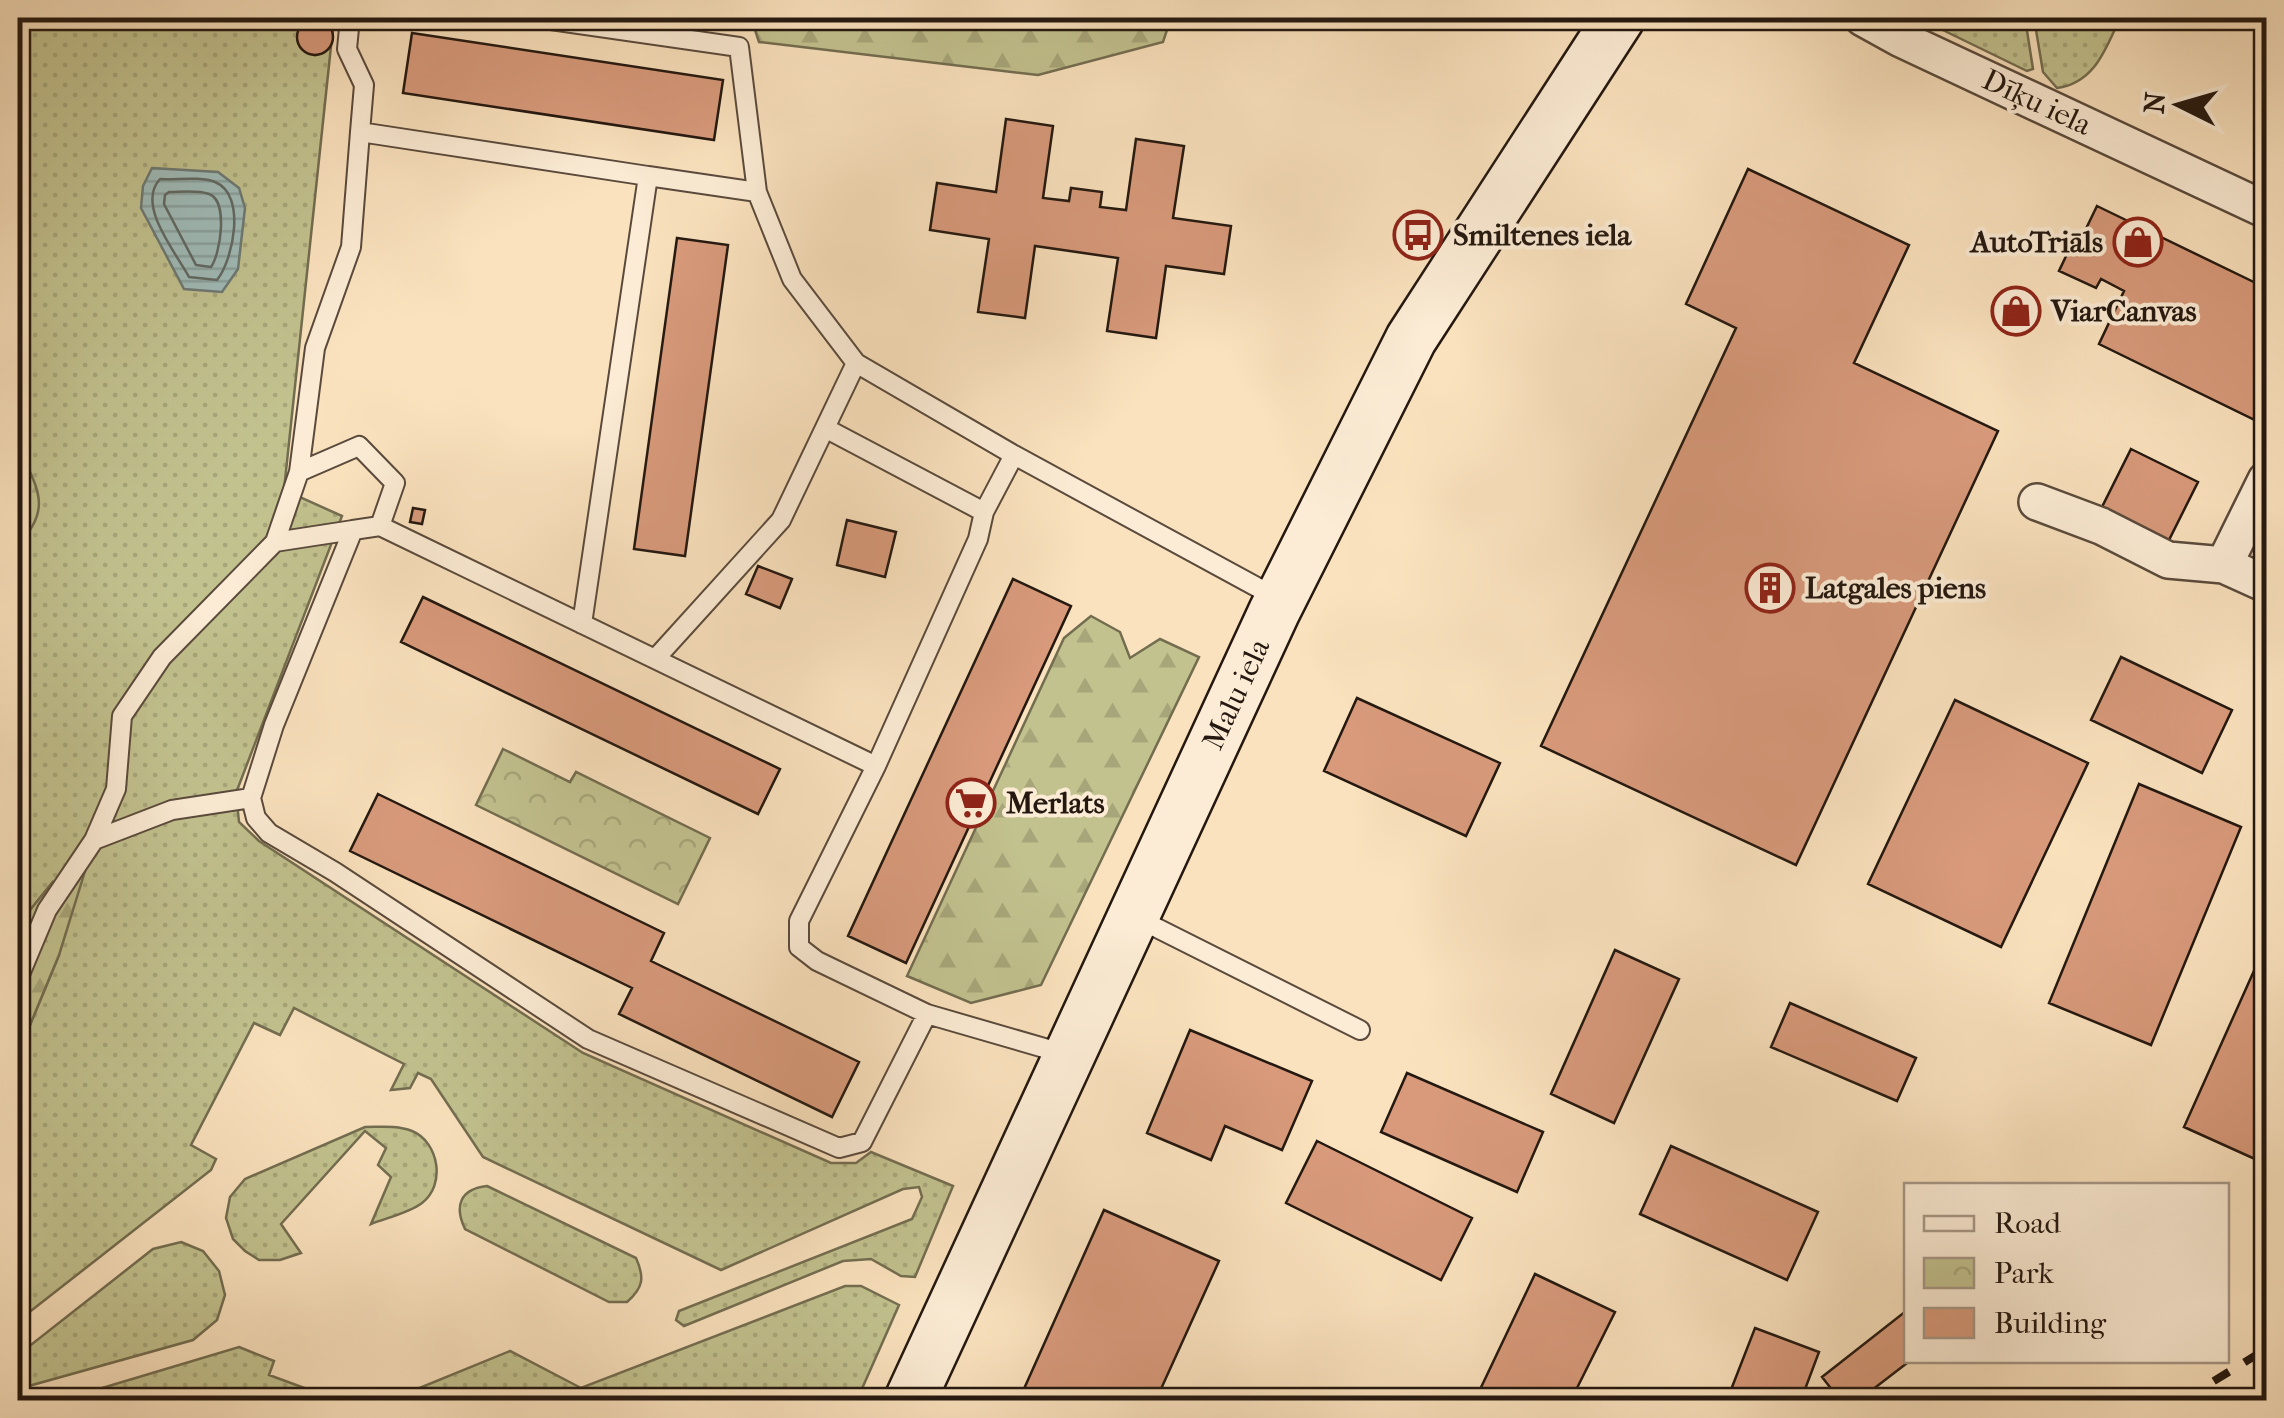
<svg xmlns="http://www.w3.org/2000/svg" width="2284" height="1418" viewBox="0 0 2284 1418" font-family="'IM FELL French Canon',serif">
<defs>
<pattern id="grass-dots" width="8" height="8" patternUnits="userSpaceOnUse" patternTransform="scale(2.5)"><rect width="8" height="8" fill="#c2c28f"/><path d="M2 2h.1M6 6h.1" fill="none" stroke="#a7a67a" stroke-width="1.8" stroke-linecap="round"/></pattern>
<pattern id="forest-firs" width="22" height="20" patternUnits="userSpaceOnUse" patternTransform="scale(2.5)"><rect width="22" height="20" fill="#c2c28f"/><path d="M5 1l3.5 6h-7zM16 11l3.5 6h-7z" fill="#a7a67a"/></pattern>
<pattern id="park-crowns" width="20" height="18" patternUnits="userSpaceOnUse" patternTransform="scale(2.5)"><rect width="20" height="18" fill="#c2c28f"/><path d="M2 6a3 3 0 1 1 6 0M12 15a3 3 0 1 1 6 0" fill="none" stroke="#a7a67a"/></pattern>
<pattern id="water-rules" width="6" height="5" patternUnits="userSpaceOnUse" patternTransform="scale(2.5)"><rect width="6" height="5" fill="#a0bcb9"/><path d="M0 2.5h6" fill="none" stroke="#8aa19e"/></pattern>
</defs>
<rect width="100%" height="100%" fill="#fae2be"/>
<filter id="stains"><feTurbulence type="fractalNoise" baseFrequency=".002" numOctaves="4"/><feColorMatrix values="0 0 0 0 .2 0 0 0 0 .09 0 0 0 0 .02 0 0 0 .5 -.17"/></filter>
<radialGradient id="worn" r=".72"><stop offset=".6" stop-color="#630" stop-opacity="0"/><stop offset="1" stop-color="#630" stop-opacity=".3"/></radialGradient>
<!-- grass -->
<path fill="url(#grass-dots)" stroke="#736d50" stroke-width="2.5" d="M 18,18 L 334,18 L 284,490 L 342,516 L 236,793 L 239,822 L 259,841 L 583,1053 L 831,1163 L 856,1163 L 871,1152 L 953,1186 L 915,1277 L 901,1276 L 871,1259 L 843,1261 L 684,1326 L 676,1320 L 679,1311 L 912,1219 L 922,1197 L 919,1187 L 903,1189 L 721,1270 L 483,1157 L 431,1079 L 418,1073 L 410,1088 L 391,1090 L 404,1064 L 294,1008 L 280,1035 L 254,1023 L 191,1145 L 216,1159 L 211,1170 L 18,1321 L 18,1054 L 59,955 L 52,883 L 18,925 Z
M 1918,18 L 2025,18 L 2033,69 L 2027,71 Z
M 2034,18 L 2120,18 C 2106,48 2095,83 2057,88 L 2043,72 Z
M 365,1127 C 380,1127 397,1125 412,1131 C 439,1142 446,1185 422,1203 C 409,1213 386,1218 371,1224 L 391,1177 L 378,1165 L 386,1148 L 365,1131 L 281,1224 L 301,1253 L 280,1260 L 259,1260 L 245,1251 L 233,1239 L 226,1218 L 230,1197 L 245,1179 Z
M 487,1186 L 636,1258 C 645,1278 643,1288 627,1302 L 609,1302 L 465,1229 C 454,1206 460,1189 487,1186 Z
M 181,1242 L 203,1251 L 219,1271 L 225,1295 L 217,1320 L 193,1340 L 18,1389 L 18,1355 L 153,1249 Z
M 845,1286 L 861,1286 L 899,1305 L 857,1400 L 390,1400 L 510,1351 L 581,1388 Z
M 239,1347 L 274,1361 L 269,1375 L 337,1400 L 62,1400 Z"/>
<!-- forest -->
<path fill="url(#forest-firs)" stroke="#736d50" stroke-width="2.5" d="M 751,18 L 1171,18 L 1163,42 L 1038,75 L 759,42 Z
M 18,444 C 35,487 55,506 18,545 Z
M 1091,616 L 1120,632 L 1130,658 L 1160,639 L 1199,657 L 1041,985 L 971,1003 L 907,976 L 1064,638 Z
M 86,868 L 59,955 L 18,1054 L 18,925 L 52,883 Z"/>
<!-- park -->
<path fill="url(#park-crowns)" stroke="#736d50" stroke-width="2.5" d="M 503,749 L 570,782 L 576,772 L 710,838 L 678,904 L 476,805 Z"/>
<!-- water -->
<path fill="url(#water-rules)" stroke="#6e7a75" stroke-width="2.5" d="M 152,168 L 218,172 L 239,188 L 245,208 L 238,269 L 222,292 L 184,289 L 141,208 L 143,186 Z"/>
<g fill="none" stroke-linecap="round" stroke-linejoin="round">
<!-- shore -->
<path stroke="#626a64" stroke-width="2.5" d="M 160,179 C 176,180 200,176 215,182 C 247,195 233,260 217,280 L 189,277 C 175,251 136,205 160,179 Z
M 169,192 C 181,192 198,190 209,194 C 229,201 220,255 211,267 L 196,265 L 164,204 L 165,195 Z"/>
</g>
<!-- building -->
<path fill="#d89a7b" stroke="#241810" stroke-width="2.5" d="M297 37a18 18 0 1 1 36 0a18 18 0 1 1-36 0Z
M 412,33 L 723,80 L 714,140 L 403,93 Z
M 1006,119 L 1053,126 L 1043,198 L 1069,201 L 1071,188 L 1102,192 L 1100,207 L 1126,210 L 1136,139 L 1184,146 L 1173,218 L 1231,226 L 1224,274 L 1166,266 L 1156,338 L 1107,331 L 1118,258 L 1035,246 L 1025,318 L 978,312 L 989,239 L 930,230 L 937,183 L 996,192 Z
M 1748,169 L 1909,245 L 1854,363 L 1998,431 L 1796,865 L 1541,746 L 1736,328 L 1686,304 Z
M 2097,206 L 2266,288 L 2266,412 L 2261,423 L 2099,344 L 2124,291 L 2101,279 L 2096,288 L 2059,271 L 2076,235 L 2082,237 Z
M 677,238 L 728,245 L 685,556 L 634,549 Z
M 2131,449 L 2198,482 L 2168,542 L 2101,509 Z
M 413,508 L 425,510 L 422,524 L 410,522 Z
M 847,520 L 896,532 L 885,577 L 837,565 Z
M 758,566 L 792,579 L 780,608 L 746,594 Z
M 1013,579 L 1071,606 L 906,963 L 848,936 Z
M 423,597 L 780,769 L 758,814 L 401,642 Z
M 2121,657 L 2232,710 L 2202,773 L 2091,720 Z
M 1357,698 L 1500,763 L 1466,836 L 1324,771 Z
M 1955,700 L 2088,763 L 2001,947 L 1868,884 Z
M 2139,784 L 2241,827 L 2151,1045 L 2049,1003 Z
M 378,794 L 664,933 L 651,961 L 859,1062 L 832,1117 L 619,1014 L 632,988 L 350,851 Z
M 2266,944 L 2266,1164 L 2184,1127 Z
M 1615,950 L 1679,979 L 1614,1123 L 1551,1094 Z
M 1790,1003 L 1916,1058 L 1897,1101 L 1771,1047 Z
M 1190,1030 L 1312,1081 L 1282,1150 L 1225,1126 L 1211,1160 L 1147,1133 Z
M 1407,1073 L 1543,1132 L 1517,1192 L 1381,1132 Z
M 1317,1141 L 1472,1218 L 1441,1280 L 1286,1203 Z
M 1671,1146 L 1818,1212 L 1787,1280 L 1640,1214 Z
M 1104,1210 L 1219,1261 L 1156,1400 L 1019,1400 Z
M 1535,1274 L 1615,1312 L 1571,1400 L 1475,1400 Z
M 1906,1311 L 1906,1360 L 1911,1360 L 1859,1400 L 1840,1400 L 1822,1377 Z
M 1755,1328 L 1819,1352 L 1801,1400 L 1727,1400 Z"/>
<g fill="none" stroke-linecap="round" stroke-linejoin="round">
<!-- lane casing -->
<g stroke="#5a4a3c" stroke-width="22">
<path id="lane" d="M 350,18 L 347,49 L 364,85 L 360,132 L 648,176
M 537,18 L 739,47 L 757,192
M 825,428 L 984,512
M 1014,455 L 984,512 L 978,539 L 876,766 L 799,921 L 799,947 L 817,961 L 927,1014 L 1065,1054
M 299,472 L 359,446 L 395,483 L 380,526
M 275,542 L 353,530
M 582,624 L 648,176 L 757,192 L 792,279 L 856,363 L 1014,455 L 1277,598
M 656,658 L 781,520 L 856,363
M 876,766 L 380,526 L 353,530 L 274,725 L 251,798 L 256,818 L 269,833 L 335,872 L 588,1039 L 839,1148 L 862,1142 L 927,1014
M 94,840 L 172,810 L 251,798
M 1137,918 L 1360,1030
M 18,979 L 47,910 L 94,840 L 116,789 L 122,716 L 162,657 L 275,542 L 299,472 L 315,348 L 351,247 L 360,132"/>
</g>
<!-- street casing -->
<g stroke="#5a4a3c" stroke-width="40">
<path id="street" d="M 1863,18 L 1901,39 L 2266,210
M 2037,502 L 2101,526 L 2168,560 L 2224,565 L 2266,584
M 2224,565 L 2266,480"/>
</g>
<!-- secondary casing -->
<g stroke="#241810" stroke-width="55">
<path id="secondary" d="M 910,1400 L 1274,612 L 1411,339 L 1619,18"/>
</g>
<!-- lane -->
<use href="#lane" stroke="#fcecd5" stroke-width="18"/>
<!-- street -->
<use href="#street" stroke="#fcecd5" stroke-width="35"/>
<!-- secondary -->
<use href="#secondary" stroke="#fcecd5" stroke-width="50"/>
<!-- rail -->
<path stroke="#241810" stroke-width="8" stroke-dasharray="18 18" stroke-linecap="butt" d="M 2183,1400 L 2266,1349
M 2230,1400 L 2266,1378"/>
</g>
<!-- icons -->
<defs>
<g id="bus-ring" transform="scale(2.5)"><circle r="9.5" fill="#fcecd5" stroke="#8f2418" stroke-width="1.5"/><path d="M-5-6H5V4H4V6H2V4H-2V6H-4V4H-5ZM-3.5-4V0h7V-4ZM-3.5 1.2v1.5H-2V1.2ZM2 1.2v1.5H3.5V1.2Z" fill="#8f2418"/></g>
<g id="shop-ring" transform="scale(2.5)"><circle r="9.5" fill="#fcecd5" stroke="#8f2418" stroke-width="1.5"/><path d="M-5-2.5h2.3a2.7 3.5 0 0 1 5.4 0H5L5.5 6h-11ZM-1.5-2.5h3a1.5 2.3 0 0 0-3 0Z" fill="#8f2418"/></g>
<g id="building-ring" transform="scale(2.5)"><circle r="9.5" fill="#fcecd5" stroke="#8f2418" stroke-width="1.5"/><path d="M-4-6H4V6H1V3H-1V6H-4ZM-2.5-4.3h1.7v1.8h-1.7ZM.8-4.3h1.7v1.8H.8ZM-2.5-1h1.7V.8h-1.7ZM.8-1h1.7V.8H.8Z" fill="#8f2418"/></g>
<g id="supermarket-ring" transform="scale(2.5)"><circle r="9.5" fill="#fcecd5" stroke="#8f2418" stroke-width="1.5"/><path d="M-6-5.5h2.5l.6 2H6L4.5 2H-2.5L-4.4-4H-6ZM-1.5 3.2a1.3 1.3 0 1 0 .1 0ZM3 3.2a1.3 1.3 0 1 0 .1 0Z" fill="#8f2418"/></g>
</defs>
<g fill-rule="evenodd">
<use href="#bus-ring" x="1418" y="235"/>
<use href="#shop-ring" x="2138" y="242"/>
<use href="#shop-ring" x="2016" y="311"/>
<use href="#building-ring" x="1770" y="588"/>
<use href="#supermarket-ring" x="971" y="803"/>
</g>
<g text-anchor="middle" stroke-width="8" stroke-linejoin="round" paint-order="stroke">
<!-- street labels -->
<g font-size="30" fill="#241810" stroke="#fcecd5">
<text transform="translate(2037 102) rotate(25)" y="10">Dīķu iela</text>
<text transform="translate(1236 694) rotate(-65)" y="10">Malu iela</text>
</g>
<!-- poi labels -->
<g font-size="30" font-weight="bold" fill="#241810" stroke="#fcecd5" text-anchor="start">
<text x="1453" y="245">Smiltenes iela</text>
<text x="2103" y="252" text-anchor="end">AutoTriāls</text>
<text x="2051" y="321">ViarCanvas</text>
<text x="1805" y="598">Latgales piens</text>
<text x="1006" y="813">Merlats</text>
</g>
</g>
<!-- margin -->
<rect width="2284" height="1418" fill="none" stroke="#fae2be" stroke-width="60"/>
<rect x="20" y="20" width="2244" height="1378" fill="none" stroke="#241810" stroke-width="5"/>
<rect x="30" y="30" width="2224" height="1358" fill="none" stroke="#241810" stroke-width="2.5"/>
<!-- legend -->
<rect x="1904" y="1183" width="325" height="180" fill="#fcecd5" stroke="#a69786" stroke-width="2.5"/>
<rect x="1924" y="1216" width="50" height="15" fill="#fcecd5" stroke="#a69786" stroke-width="2.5"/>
<text x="1994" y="1233" font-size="30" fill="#241810">Road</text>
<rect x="1924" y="1258" width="50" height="30" fill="url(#park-crowns)" stroke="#a69786" stroke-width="2.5"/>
<text x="1994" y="1283" font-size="30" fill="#241810">Park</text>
<rect x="1924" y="1308" width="50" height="30" fill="#d89a7b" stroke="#a69786" stroke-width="2.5"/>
<text x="1994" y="1333" font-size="30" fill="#241810">Building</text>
<!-- north arrow -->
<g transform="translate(2179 105) rotate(275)" stroke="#fcecd5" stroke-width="8" paint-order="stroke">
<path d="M0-8L18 38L0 25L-18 38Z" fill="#241810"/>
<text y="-15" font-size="28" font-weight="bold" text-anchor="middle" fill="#241810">N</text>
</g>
<rect width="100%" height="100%" filter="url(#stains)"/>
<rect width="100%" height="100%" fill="url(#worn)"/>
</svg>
